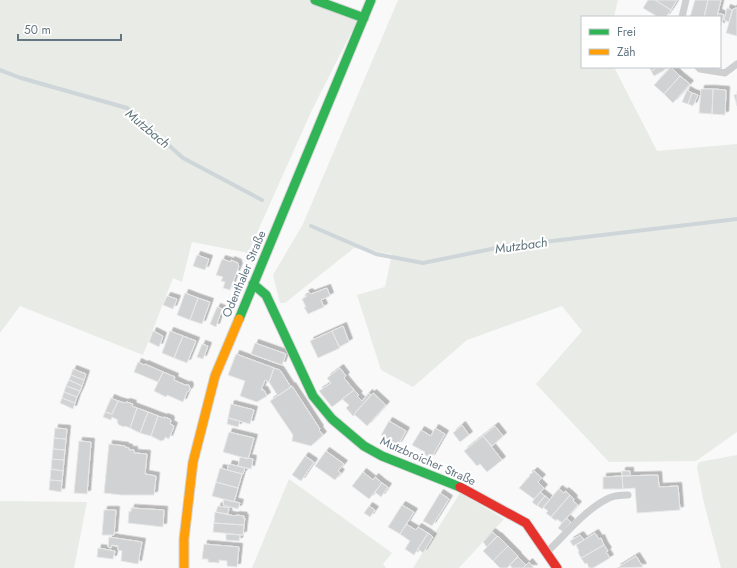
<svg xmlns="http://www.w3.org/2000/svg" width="737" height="568" viewBox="0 0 737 568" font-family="Jost,sans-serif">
<defs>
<filter id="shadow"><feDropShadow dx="3.5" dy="-3.5" stdDeviation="0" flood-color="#0004"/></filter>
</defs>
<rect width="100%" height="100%" fill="#f9f9f9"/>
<!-- green -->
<path fill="#e8ebe6" d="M 0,0 L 309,0 L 358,19 L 311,112 L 248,253 L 192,242 L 182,282 L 173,278 L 143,355 L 20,306 L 0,333 Z
M 398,0 L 618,0 L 614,17 L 582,17 L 582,67 L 614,67 L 657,151 L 737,144 L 737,432 L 696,461 L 609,462 L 536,384 L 582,331 L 562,306 L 467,340 L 413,387 L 381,370 L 357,295 L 385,287 L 392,254 L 354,248 L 285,303 L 280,303 L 273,275 L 303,224 Z
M 737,455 L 737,568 L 721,568 L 703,499 L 697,467 L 699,462 Z
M 289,479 L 392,553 L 383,564 L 386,568 L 252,568 Z
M 460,493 L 504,519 L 459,568 L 413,568 Z
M 0,501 L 87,502 L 74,568 L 0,568 Z"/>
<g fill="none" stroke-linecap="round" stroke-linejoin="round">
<!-- stream -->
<path stroke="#ced6d9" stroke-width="4" d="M 0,70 L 21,78 L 127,108 L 183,158 L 262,200
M 311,226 L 376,254 L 423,263 L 501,247 L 737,219"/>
</g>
<!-- building -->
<path fill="#d0d2d3" stroke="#e8e8e8" filter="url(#shadow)" d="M 648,0 L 655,0 L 671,10 L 666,17 L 658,17 L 643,8 Z
M 655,0 L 677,0 L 671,10 Z
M 695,0 L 708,0 L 704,17 L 690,17 Z
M 708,0 L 721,0 L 717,17 L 704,17 Z
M 727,8 L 732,10 L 729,22 L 724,20 Z
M 736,8 L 737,8 L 737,36 L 726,33 L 733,9 Z
M 718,13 L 724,15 L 721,26 L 720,26 L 720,17 L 717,17 Z
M 649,67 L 658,67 L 651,71 Z
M 658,67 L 663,67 L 665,70 L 654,76 L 651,71 Z
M 671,67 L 680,76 L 664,94 L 654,85 Z
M 680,76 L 690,84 L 673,103 L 664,94 Z
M 701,89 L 713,89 L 712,114 L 699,113 Z
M 713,89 L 726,90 L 725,115 L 712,114 Z
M 687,90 L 692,93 L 688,104 L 682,102 Z
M 692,93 L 698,95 L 693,106 L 688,104 Z
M 737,94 L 737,106 L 734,95 Z
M 197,255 L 209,259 L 205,270 L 193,266 Z
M 222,259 L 231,262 L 231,260 L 238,263 L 238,265 L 239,266 L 230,290 L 223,288 L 225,282 L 221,281 L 223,277 L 216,275 Z
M 327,288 L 330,296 L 321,300 L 324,307 L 308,314 L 304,307 L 306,307 L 302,299 L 307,296 L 305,294 L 309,292 L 311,294 Z
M 185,293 L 198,298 L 190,320 L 177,315 Z
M 167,296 L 177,299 L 173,309 L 163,305 Z
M 198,298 L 210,302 L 202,324 L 190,320 Z
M 217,307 L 222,309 L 216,327 L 210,324 Z
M 343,326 L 349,342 L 339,347 L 332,331 Z
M 153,331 L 163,336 L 159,347 L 149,342 Z
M 170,331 L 183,336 L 174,358 L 162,353 Z
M 332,331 L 340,348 L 318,358 L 310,341 Z
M 183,336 L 196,341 L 187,363 L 174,358 Z
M 255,343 L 286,354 L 282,365 L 251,354 Z
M 202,344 L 208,346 L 203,359 L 197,357 Z
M 236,354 L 274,368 L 269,382 L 265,380 L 261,390 L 264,390 L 267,396 L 257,402 L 240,396 L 245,381 L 228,375 Z
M 138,362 L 144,365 L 145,364 L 163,372 L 158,382 L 134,372 Z
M 274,368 L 280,370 L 291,387 L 278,396 L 269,382 Z
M 340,368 L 346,376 L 344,378 L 354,390 L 332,407 L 319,391 L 331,383 L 327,378 Z
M 73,369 L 86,374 L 84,380 L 71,375 Z
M 163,372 L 175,377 L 174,380 L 185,385 L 189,385 L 190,388 L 189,391 L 187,392 L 183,402 L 167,395 L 166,397 L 154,391 Z
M 71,375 L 84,380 L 82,386 L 69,380 Z
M 69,380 L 82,386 L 80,391 L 66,386 Z
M 66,386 L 80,391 L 77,397 L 64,392 Z
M 292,386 L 320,429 L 319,430 L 323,435 L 311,446 L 292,441 L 293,435 L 270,401 Z
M 354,390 L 359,395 L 357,396 L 362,401 L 369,393 L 371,395 L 354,414 L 355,415 L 353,416 L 346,408 L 349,405 L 342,399 Z
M 64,392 L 77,397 L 75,403 L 62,398 Z
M 373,393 L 386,405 L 367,426 L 354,414 Z
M 62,398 L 75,403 L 73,409 L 60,403 Z
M 111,398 L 118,401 L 112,414 L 105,412 Z
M 118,401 L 125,403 L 127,402 L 133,404 L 132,406 L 137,408 L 130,428 L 125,426 L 124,427 L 119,425 L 117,422 L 118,420 L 112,417 L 111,420 L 103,417 L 105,412 L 112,414 Z
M 231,404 L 254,410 L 250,424 L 228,418 Z
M 137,408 L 148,412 L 140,433 L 130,428 Z
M 148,412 L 158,416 L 151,436 L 140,433 Z
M 158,416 L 164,418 L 164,417 L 170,419 L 171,421 L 170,424 L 174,426 L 169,439 L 165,437 L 164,440 L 161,441 L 151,436 Z
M 228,418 L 240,421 L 238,427 L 227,424 Z
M 389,421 L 406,431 L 398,445 L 381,435 Z
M 462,425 L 469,435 L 460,442 L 453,433 Z
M 495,426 L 503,436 L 492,446 L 483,436 Z
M 55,428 L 67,429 L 66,439 L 54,438 Z
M 435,428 L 445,434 L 431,458 L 424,454 L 425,452 L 412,445 L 421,430 L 431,436 Z
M 229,432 L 254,438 L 248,459 L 223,452 Z
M 483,436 L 502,460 L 487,472 L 480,464 L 477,466 L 464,451 Z
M 54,438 L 66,439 L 65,450 L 53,449 Z
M 79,441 L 91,442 L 87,494 L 74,493 Z
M 109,444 L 125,446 L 125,447 L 129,448 L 129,450 L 134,450 L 134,453 L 147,454 L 145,474 L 156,476 L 154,495 L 121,495 L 104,493 Z
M 53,449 L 65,450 L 64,460 L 52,459 Z
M 326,451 L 344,464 L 338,471 L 341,473 L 335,480 L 315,466 Z
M 305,456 L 314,462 L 301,481 L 292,475 Z
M 240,457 L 253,459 L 251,469 L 238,466 Z
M 52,459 L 64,460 L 63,471 L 51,469 Z
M 229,464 L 245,468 L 243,474 L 227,470 Z
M 220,468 L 242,474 L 238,488 L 216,482 Z
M 51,469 L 63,471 L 62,481 L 50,480 Z
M 534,471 L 542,478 L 538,482 L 544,488 L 534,499 L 519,488 L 530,476 L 529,475 L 530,474 L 531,474 Z
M 622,471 L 630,471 L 630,476 L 622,476 Z
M 363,472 L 373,480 L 375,477 L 382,483 L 369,499 L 352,486 Z
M 658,475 L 659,487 L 678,486 L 680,510 L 637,513 L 635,488 L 623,489 L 622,476 Z
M 622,476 L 623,489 L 603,489 L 603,477 Z
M 50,480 L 62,481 L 61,492 L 49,490 Z
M 216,482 L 238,488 L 234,502 L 212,496 Z
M 382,483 L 388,487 L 381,497 L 375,492 Z
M 559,489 L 564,493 L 565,491 L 570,495 L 551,517 L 546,513 L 548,511 L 543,507 Z
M 540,492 L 545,496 L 537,506 L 532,502 Z
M 440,493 L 449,499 L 432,526 L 423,521 Z
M 570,495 L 574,499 L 573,501 L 578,505 L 562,523 L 557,519 L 556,521 L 551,517 Z
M 545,496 L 550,500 L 542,509 L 537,505 Z
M 224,499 L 240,503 L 238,509 L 223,505 Z
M 402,505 L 414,512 L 400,534 L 388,527 Z
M 218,506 L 229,508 L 228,514 L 216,512 Z
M 369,506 L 375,510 L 370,517 L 364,513 Z
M 131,508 L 164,510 L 163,527 L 128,523 L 129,511 L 131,512 Z
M 104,510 L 116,510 L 114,535 L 102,535 Z
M 215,512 L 235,516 L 236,515 L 244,516 L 243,518 L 245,518 L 244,525 L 214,523 Z
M 566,518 L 571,522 L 563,532 L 558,528 Z
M 214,523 L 244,525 L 243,535 L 213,532 Z
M 406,524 L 416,530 L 418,527 L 428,533 L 414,555 L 405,549 L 410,541 L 400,534 Z
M 492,532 L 497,536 L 487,547 L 483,542 Z
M 428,533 L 433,537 L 423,553 L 418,549 Z
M 595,533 L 599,539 L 601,538 L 604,545 L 581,558 L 578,552 L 579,551 L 576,545 Z
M 226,534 L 240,535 L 239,541 L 226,540 Z
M 580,535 L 584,540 L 573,546 L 570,541 Z
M 498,536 L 508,546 L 493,561 L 483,551 Z
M 109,537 L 142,542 L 138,564 L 121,561 L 122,551 L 118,550 L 118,546 L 112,545 L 111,548 L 108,547 Z
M 204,544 L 239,547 L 237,567 L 227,566 L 227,561 L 219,560 L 219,563 L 208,562 L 208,559 L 202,559 Z
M 604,545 L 608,551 L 606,552 L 610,558 L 593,568 L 589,568 L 587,563 L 585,564 L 581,558 Z
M 508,546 L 518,556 L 507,568 L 500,568 L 493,561 Z
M 98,548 L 115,551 L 113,559 L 97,557 Z
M 636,556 L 643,567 L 617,568 Z
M 518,557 L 526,565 L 523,568 L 512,568 L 510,565 Z
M 529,562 L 534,568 L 523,568 Z"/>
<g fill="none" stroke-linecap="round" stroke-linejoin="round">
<!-- fast casing -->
<g stroke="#d5d6d7" stroke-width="11">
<path id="fast" d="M 315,0 L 364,18
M 253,284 L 266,295 L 313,396 L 332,419 L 364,446 L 382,456 L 460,487
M 239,319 L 371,0"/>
</g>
<!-- slow casing -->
<g stroke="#d5d6d7" stroke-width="11">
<path id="slow" d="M 184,568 L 184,539 L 193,462 L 215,376 L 239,319"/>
</g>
<!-- jam casing -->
<g stroke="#d5d6d7" stroke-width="11">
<path id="jam" d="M 460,487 L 526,523 L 557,568"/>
</g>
<!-- lane -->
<path stroke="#cecfd0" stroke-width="7" d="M 682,17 L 686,0
M 698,67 L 700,69 L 725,73 L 737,64
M 548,551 C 566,534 587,508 609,498 C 615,495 622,495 628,495"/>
<!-- fast -->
<use href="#fast" stroke="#30b455" stroke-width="9"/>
<!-- slow -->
<use href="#slow" stroke="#ff9f0a" stroke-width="9"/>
<!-- jam -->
<use href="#jam" stroke="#e5322d" stroke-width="9"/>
</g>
<g text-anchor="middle" stroke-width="4" stroke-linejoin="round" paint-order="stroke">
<!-- street labels -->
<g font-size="12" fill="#657683" stroke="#fff">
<text transform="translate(244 274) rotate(-67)" y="4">Odenthaler Straße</text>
<text transform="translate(428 461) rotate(24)" y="4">Mutzbroicher Straße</text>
</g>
<!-- water labels -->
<g font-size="13" font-style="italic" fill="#60757c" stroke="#fff">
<text transform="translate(148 128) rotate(40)" y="5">Mutzbach</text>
<text transform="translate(521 245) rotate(-8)" y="5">Mutzbach</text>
</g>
</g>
<!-- legend -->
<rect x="581" y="16" width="140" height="52" fill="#ffffff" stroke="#c1c8cd"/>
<rect x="589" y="29" width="20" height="6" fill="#30b455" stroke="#c1c8cd"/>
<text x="617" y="36" font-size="12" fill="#657683">Frei</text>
<rect x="589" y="49" width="20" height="6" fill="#ff9f0a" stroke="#c1c8cd"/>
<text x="617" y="56" font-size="12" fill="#657683">Zäh</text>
<!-- scale -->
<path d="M18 34v6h103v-6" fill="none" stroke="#657683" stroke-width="2"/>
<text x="24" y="34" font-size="12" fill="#657683" stroke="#ffffff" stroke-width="3" paint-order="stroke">50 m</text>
</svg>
